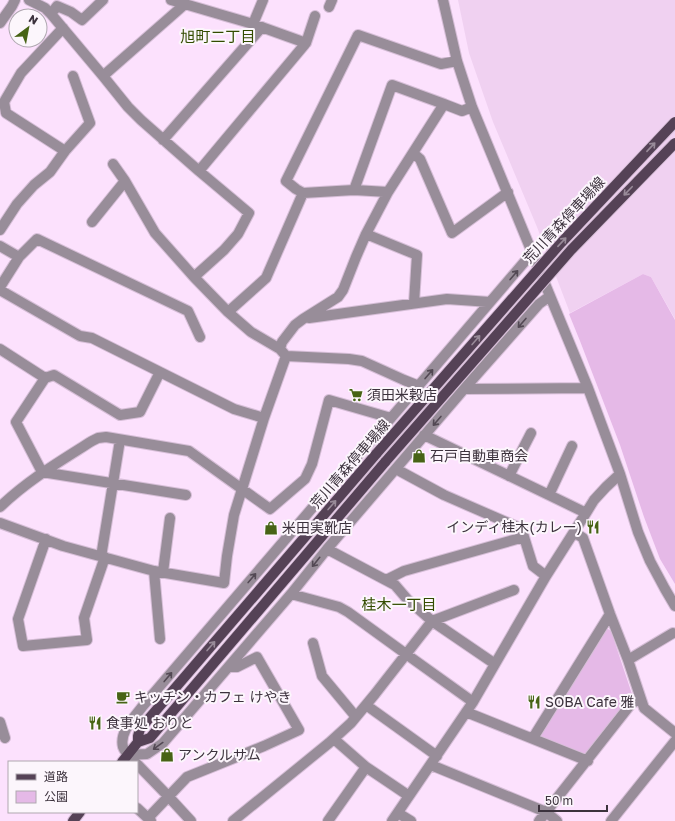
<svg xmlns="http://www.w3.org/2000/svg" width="675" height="821" viewBox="0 0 675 821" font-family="'Golos Text','Noto Sans JP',sans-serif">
<rect width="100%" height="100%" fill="#fce1fd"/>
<!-- built -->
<path fill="#f0d1f1" d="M 458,0 L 675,0 L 675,319 L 651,277 L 643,274 L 570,313 L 537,227 L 493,122 L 469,53 Z"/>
<!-- green -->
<path fill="#e5b9e7" d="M 643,274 L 651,277 L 675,320 L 675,584 L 660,559 L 644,517 L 620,445 L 580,341 L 569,314 Z
M 608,629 L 611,631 L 632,694 L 588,753 L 583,754 L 541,737 L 540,734 L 605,630 Z"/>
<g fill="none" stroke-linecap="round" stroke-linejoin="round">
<!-- minor casing -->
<g stroke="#d6bed7" stroke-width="12">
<path id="minor" d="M 29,0 L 45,8 L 51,14 L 103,76 L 128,107 L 141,120 L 199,171 L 249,213 L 238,234 L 224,250 L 194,277 L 228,312 L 251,332 L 280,349 L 286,356 L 349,359 L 362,361 L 404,380 L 419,386
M 171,0 L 253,24 L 306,43
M 443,0 L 457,61 L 472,107 L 588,388 L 620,474 L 638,532 L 650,561 L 665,589 L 675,606
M 329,7 L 332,0
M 51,14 L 57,6 L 71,12 L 82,20 L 103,0
M 0,23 L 12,6 L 15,0
M 253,24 L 263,0
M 103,76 L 185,4
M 163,140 L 262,27
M 65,151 L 90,123 L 73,76
M 413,153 L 420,159 L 452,233 L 508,192
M 113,164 L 125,181 L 155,233 L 194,277
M 199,171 L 306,43 L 315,16
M 354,190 L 392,85 L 444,104
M 388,192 L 354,190 L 303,193 L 296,189 L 286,181 L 358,35 L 441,64 L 457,61
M 92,222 L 125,181
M 0,230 L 17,204 L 34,185 L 50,172 L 65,151 L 6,113 L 4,102 L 21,73 L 63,28
M 366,234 L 417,255 L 414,303
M 0,246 L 19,257 L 0,287
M 19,257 L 37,239 L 188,311 L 200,337
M 0,290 L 80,336 L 92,338 L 234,409 L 264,418
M 228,312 L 266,278 L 303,193
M 309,318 L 447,299 L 490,302
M 0,349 L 45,378 L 16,422 L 42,472
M 280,349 L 282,342 L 295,325 L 303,319 L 338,297 L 343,290 L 356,257 L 366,234 L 388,192 L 444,104 L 462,111 L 472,107
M 45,378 L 54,375 L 120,415 L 140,412 L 160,372
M 464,389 L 588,388
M 424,435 L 549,495 L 586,513
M 396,469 L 444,495 L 522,529 L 524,537
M 42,472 L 186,495
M 509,476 L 531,433
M 549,495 L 572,446
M 0,507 C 28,480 59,462 92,441 L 98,438 L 106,437 L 189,451 L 242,489 L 270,509 L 305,479 L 312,464 L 329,400 L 391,418
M 0,523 L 63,546 L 154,571 L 224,583 L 227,556 L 234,515 L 264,418 L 286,356
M 574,532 L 583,538 L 610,614 L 628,660 L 644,708 L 675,733
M 46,539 L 18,619 L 23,646 L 87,640 L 84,618 L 105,557
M 327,549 L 395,585 L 407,599 L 432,621 L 495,664
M 101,557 L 120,440
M 154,571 L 160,639
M 163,572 L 170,518
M 386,580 L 404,571 L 524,537 L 533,566 L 546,576
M 291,594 L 339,607 L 348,612 L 406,654 L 473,702
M 313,643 L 322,676 L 356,717
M 628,660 L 673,633
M 366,705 L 437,756
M 466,712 L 588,761
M 0,722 L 5,738
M 533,738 L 610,614
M 334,739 L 366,767 L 409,796
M 128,755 L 147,754 L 163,743 L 291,594 L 327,549 L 464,389 L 539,304 L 550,296
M 135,762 C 131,758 125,753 123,747 C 119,732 134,718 142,707 L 337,479 L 391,418 L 532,253
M 137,764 L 168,796 L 191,821
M 431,765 L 546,812 L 557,821
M 137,808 L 151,821
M 398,813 L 411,821
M 148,818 L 187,777 L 264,746 L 299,730 L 257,657 L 237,667 L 229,667
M 233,821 L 329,743 L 351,723 L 375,694 L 432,621 L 514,590
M 328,821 L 366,767
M 392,821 L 473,702 L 546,576 L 586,513 L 594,500 L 606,487 L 620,474
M 539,821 L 631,704 L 640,698
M 611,821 L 675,741"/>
</g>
<!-- major casing -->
<g stroke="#d6bed7" stroke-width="12">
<path id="major" d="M 138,742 L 138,736 L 140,729 L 377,453
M 122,762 L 138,742 L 150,738 L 386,461
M 73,821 L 80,812"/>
</g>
<!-- minor -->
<use href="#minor" stroke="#988d99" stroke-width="10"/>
<!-- major -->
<use href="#major" stroke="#554256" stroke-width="10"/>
<!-- major-bridge casing -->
<g stroke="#d6bed7" stroke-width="12" stroke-linecap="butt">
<path id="major-bridge" d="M 377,453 L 561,243 L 675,122
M 386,461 L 571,250 L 675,143"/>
</g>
<!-- major-bridge -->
<use href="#major-bridge" stroke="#554256" stroke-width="10"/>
</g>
<!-- one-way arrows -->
<defs><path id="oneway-shaft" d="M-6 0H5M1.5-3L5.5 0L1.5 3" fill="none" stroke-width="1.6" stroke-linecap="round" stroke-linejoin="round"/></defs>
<g stroke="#988a98">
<use href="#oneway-shaft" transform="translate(651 147) rotate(-47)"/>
<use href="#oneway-shaft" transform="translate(628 191) rotate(134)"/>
<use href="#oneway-shaft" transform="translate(562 242) rotate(-47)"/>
<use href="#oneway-shaft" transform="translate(476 340) rotate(-49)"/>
<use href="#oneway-shaft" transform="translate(332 505) rotate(-49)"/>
<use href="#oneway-shaft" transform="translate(211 646) rotate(-49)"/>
</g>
<g stroke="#534954">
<use href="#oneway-shaft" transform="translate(514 275) rotate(-49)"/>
<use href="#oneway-shaft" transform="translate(522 323) rotate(131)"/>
<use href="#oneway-shaft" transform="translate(429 374) rotate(-49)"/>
<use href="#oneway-shaft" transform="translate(437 421) rotate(131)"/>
<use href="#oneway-shaft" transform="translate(316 562) rotate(129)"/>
<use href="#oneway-shaft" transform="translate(252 578) rotate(-50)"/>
<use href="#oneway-shaft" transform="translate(168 677) rotate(-50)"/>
<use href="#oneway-shaft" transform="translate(158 746) rotate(144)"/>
</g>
<!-- icons -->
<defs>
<g id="supermarket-bare" transform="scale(1.08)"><path d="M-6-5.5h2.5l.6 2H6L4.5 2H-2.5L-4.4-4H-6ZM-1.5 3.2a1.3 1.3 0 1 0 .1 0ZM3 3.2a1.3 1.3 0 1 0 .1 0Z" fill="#476315" stroke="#fcf6fc" stroke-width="2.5" paint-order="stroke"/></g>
<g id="shop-bare" transform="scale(1.08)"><path d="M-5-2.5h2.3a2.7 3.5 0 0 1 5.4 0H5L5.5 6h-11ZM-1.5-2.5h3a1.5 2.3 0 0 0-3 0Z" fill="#476315" stroke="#fcf6fc" stroke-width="2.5" paint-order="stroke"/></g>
<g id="restaurant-bare" transform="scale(1.08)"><path d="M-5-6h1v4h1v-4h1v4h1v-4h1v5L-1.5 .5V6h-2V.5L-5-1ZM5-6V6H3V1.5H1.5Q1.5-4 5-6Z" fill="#476315" stroke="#fcf6fc" stroke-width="2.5" paint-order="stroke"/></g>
<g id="cafe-bare" transform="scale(1.08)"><path d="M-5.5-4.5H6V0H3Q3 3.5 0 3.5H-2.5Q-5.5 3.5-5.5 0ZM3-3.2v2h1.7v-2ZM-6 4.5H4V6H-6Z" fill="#476315" stroke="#fcf6fc" stroke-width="2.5" paint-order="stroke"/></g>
</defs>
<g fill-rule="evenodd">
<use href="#supermarket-bare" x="356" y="395"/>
<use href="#shop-bare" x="419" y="456"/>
<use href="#restaurant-bare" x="593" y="527"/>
<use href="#shop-bare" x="271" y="528"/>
<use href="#cafe-bare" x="123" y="697"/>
<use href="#restaurant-bare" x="534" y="702"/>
<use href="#restaurant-bare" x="95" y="723"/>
<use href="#shop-bare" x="167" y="755"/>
</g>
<g text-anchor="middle" stroke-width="4" stroke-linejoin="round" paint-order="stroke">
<!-- street labels -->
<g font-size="14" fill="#3c323d" stroke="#fcf6fc">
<text transform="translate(564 220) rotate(-47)" y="5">荒川青森停車場線</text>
<text transform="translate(350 464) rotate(-49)" y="5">荒川青森停車場線</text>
</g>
<!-- poi labels -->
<g font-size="14" fill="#3c323d" stroke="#fcf6fc" text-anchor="start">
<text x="367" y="400">須田米穀店</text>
<text x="430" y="461">石戸自動車商会</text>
<text x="582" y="532" text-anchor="end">インディ桂木(カレー)</text>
<text x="282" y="533">米田実靴店</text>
<text x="134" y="702">キッチン・カフェ けやき</text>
<text x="545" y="707">SOBA Cafe 雅</text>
<text x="106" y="728">食事処 おりと</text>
<text x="178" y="760">アンクルサム</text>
</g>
<!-- neighbourhood labels -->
<g font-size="15" fill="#334c00" stroke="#fcf6fc">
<text x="218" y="42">旭町二丁目</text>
<text x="399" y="610">桂木一丁目</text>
</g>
</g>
<!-- legend -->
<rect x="8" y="761" width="130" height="52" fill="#fcf6fc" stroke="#afa8b0"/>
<rect x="16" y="774" width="20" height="6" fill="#554256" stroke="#afa8b0"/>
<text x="44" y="781" font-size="12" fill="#3c323d">道路</text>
<rect x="16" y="791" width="20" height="12" fill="#e5b9e7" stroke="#afa8b0"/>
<text x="44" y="801" font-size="12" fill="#3c323d">公園</text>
<!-- north arrow -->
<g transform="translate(28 28) rotate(32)"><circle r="19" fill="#fcf6fc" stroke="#afa8b0"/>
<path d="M0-3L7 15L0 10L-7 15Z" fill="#476315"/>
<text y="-6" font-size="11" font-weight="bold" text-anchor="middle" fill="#3c323d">N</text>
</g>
<!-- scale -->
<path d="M539 805v6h68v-6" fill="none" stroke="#3c323d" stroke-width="2"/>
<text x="545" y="805" font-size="12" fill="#3c323d" stroke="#fcf6fc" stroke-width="3" paint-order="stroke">50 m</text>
</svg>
